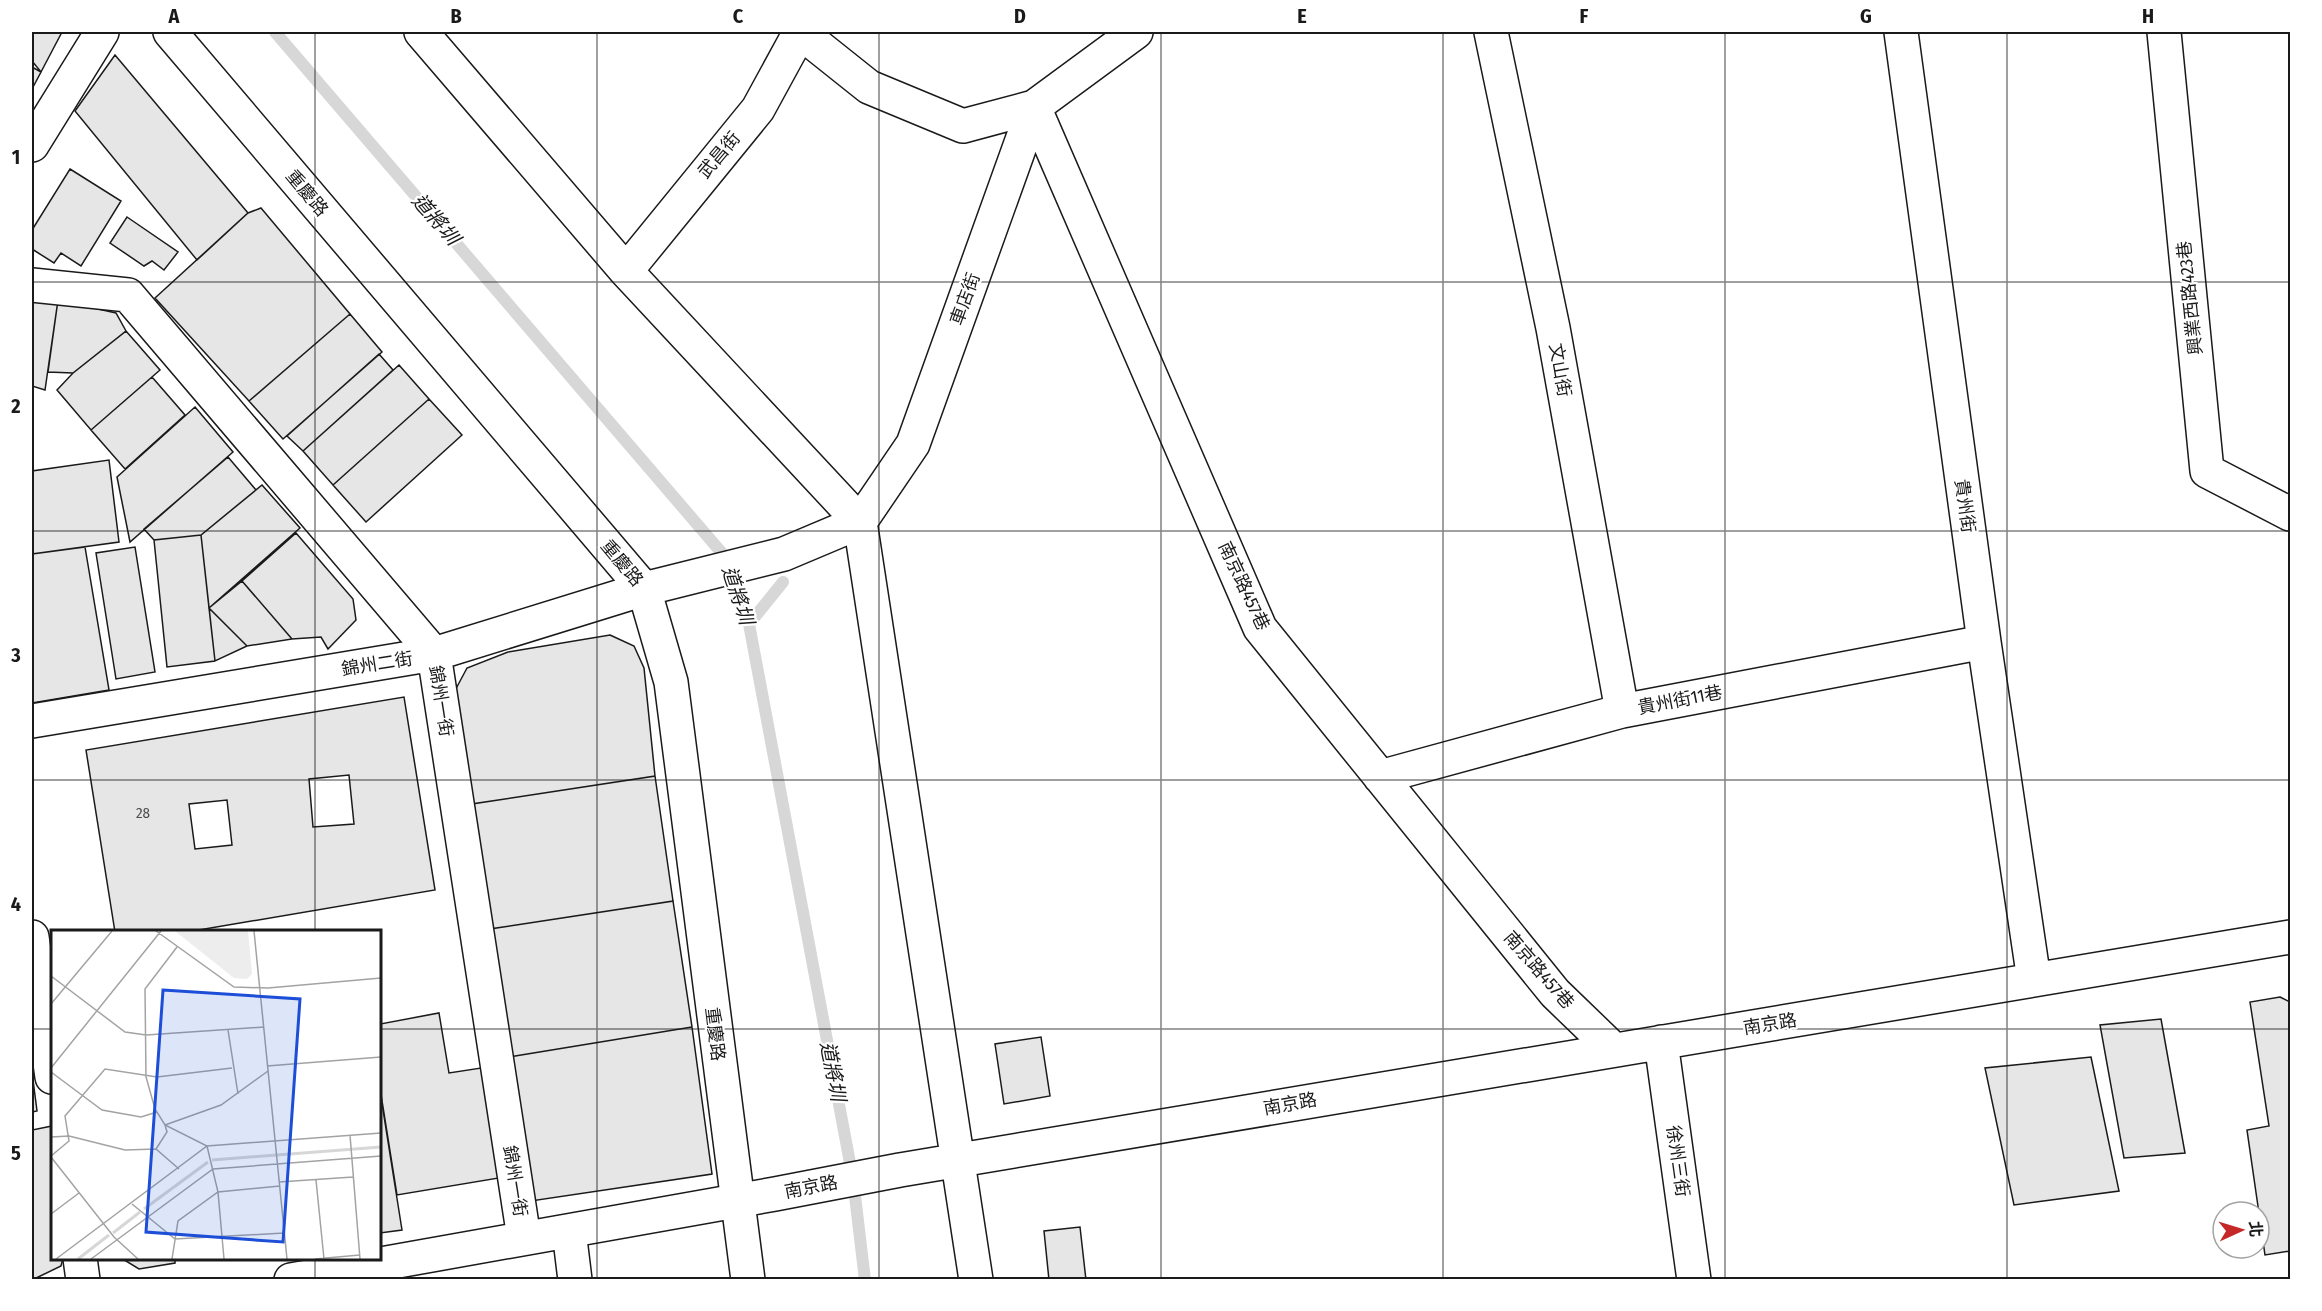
<svg xmlns="http://www.w3.org/2000/svg" width="2322" height="1311" viewBox="0 0 2322 1311" font-family="'Fira Sans Condensed','Noto Sans TC',sans-serif">
<rect width="100%" height="100%" fill="#fff"/>
<g fill="none" stroke-linecap="round" stroke-linejoin="round">
<!-- stream -->
<path stroke="#d7d7d7" stroke-width="12" d="M 275,32 L 733,566 L 749,624 L 853,1179 L 865,1280
M 749,624 L 783,582"/>
</g>
<!-- building -->
<path fill="#e6e6e6" stroke="#1a1a1a" stroke-width="1.5" fill-rule="evenodd" d="M 32,32 L 62,32 L 41,72 L 32,61 Z
M 115,55 L 248,213 L 197,260 L 75,111 Z
M 32,67 L 41,72 L 32,89 Z
M 70,169 L 121,201 L 81,266 L 61,253 L 54,263 L 32,249 L 32,230 Z
M 261,208 L 350,314 L 249,401 L 155,298 L 248,213 Z
M 127,217 L 178,252 L 164,270 L 152,261 L 144,266 L 110,243 Z
M 32,298 L 58,300 L 45,390 L 32,386 Z
M 58,300 L 116,313 L 126,331 L 73,373 L 48,372 Z
M 350,314 L 382,352 L 283,439 L 249,401 Z
M 126,331 L 160,370 L 91,430 L 57,390 L 73,373 Z
M 379,354 L 393,370 L 303,451 L 287,436 Z
M 399,365 L 429,399 L 333,485 L 303,451 Z
M 152,377 L 185,415 L 125,469 L 91,430 Z
M 429,399 L 462,435 L 366,522 L 333,485 Z
M 195,407 L 233,452 L 130,542 L 117,477 Z
M 228,457 L 256,490 L 201,535 L 154,540 L 144,529 Z
M 109,460 L 119,542 L 32,554 L 32,471 Z
M 262,485 L 300,528 L 209,608 L 201,535 Z
M 296,533 L 353,599 L 356,620 L 328,649 L 321,637 L 292,639 L 242,581 Z
M 201,535 L 215,661 L 167,667 L 154,540 Z
M 85,547 L 109,690 L 32,703 L 32,554 Z
M 135,547 L 155,672 L 116,679 L 96,553 Z
M 242,581 L 292,639 L 247,646 L 209,608 Z
M 209,608 L 247,646 L 215,661 Z
M 610,635 L 634,646 L 644,668 L 655,776 L 472,804 L 451,698 L 467,668 L 508,652 Z
M 404,697 L 435,890 L 187,932 L 115,932 L 86,750 ZM 349,775 L 354,824 L 313,827 L 309,779 ZM 227,800 L 232,845 L 195,849 L 189,804 Z
M 655,776 L 673,901 L 490,929 L 472,804 Z
M 673,901 L 692,1027 L 509,1057 L 490,929 Z
M 2280,997 L 2290,1002 L 2290,1251 L 2265,1255 L 2247,1130 L 2269,1126 L 2250,1002 Z
M 439,1013 L 449,1073 L 481,1068 L 499,1178 L 397,1195 L 380,1088 L 380,1024 Z
M 2161,1019 L 2185,1153 L 2124,1158 L 2100,1025 Z
M 692,1027 L 712,1174 L 531,1201 L 509,1057 Z
M 1041,1037 L 1050,1096 L 1004,1104 L 995,1044 Z
M 2091,1057 L 2119,1191 L 2014,1205 L 1985,1068 Z
M 32,1072 L 37,1111 L 32,1112 Z
M 380,1091 L 402,1230 L 380,1233 Z
M 52,1126 L 52,1258 L 63,1258 L 61,1266 L 32,1280 L 32,1130 Z
M 1080,1227 L 1086,1280 L 1049,1280 L 1044,1231 Z
M 175,1258 L 175,1263 L 139,1269 L 121,1258 Z"/>
<g fill="none" stroke-linecap="round" stroke-linejoin="round">
<!-- minor casing -->
<g stroke="#1a1a1a" stroke-width="36">
<path id="minor" d="M 170,32 L 644,589 L 671,682 L 748,1280
M 421,32 L 626,271 L 860,522 L 976,1280
M 800,32 L 869,87 L 963,126 L 1034,107 L 1260,628 L 1555,993 L 1614,1050
M 1491,32 L 1553,328 L 1622,711
M 1901,32 L 1984,642 L 2034,980
M 2164,32 L 2207,471 L 2290,514
M 32,145 L 102,32
M 626,271 L 758,109 L 800,32
M 32,285 L 128,295 L 434,654 L 524,1238
M 32,721 L 434,654 L 644,589 L 784,554 L 860,522 L 913,444 L 1034,107 L 1136,32
M 1380,777 L 1622,711 L 1984,642
M 32,937 L 52,1077
M 1661,1042 L 1694,1280
M 569,1231 L 575,1280
M 80,1258 L 83,1280
M 291,1280 L 775,1194 L 900,1170 L 2290,937"/>
</g>
<!-- minor -->
<use href="#minor" stroke="#fff" stroke-width="33"/>
</g>
<!-- grid -->
<path fill="none" stroke="#1a1a1a" stroke-width="1.5" stroke-opacity="0.55" d="M 315,32 L 315,932M 597,32 L 597,1280M 879,32 L 879,1280M 1161,32 L 1161,1280M 1443,32 L 1443,1280M 1725,32 L 1725,1280M 2007,32 L 2007,1280M 32,282 L 2290,282M 32,531 L 2290,531M 32,780 L 2290,780M 32,1029 L 52,1029M 380,1029 L 2290,1029M 315,1258 L 315,1280"/>
<g text-anchor="middle" stroke-width="4.5" stroke-linejoin="round" paint-order="stroke">
<!-- number labels -->
<g font-size="15" fill="#4d4d4d">
<text x="143" y="818">28</text>
</g>
<!-- street labels -->
<g font-size="18" fill="#1a1a1a" stroke="#fff">
<text transform="translate(719 155) rotate(-50)" y="6">武昌街</text>
<text transform="translate(307 193) rotate(50)" y="6">重慶路</text>
<text transform="translate(2190 298) rotate(-96)" y="6">興業西路423巷</text>
<text transform="translate(965 299) rotate(-70)" y="6">車店街</text>
<text transform="translate(1560 370) rotate(80)" y="6">文山街</text>
<text transform="translate(1965 506) rotate(82)" y="6">貴州街</text>
<text transform="translate(622 563) rotate(50)" y="6">重慶路</text>
<text transform="translate(1244 586) rotate(65)" y="6">南京路457巷</text>
<text transform="translate(377 664) rotate(-9)" y="6">錦州二街</text>
<text transform="translate(1680 700) rotate(-11)" y="6">貴州街11巷</text>
<text transform="translate(441 701) rotate(81)" y="6">錦州一街</text>
<text transform="translate(1539 970) rotate(49)" y="6">南京路457巷</text>
<text transform="translate(1770 1024) rotate(-9)" y="6">南京路</text>
<text transform="translate(715 1034) rotate(83)" y="6">重慶路</text>
<text transform="translate(1290 1104) rotate(-10)" y="6">南京路</text>
<text transform="translate(1678 1161) rotate(82)" y="6">徐州三街</text>
<text transform="translate(515 1181) rotate(81)" y="6">錦州一街</text>
<text transform="translate(811 1187) rotate(-11)" y="6">南京路</text>
</g>
<!-- water labels -->
<g font-size="20" font-style="italic" fill="#1a1a1a" stroke="#fff">
<text transform="translate(436 219) rotate(49)" y="7">道將圳</text>
<text transform="translate(738 595) rotate(72)" y="7">道將圳</text>
<text transform="translate(833 1071) rotate(79)" y="7">道將圳</text>
</g>
</g>
<!-- overview -->
<g transform="translate(51 930)">
<rect width="330" height="330" fill="#fff"/>
<path d="M 124,1 L 197,1 L 201,44 L 196,49 L 183,48 Z" fill="#ededed"/>
<path fill="none" stroke="#d7d7d7" stroke-width="3" d="M 161,230 L 330,217M 93,279 L 157,232M 62,303 L 89,282M 27,329 L 58,305"/>
<path fill="none" stroke="#a3a3a3" stroke-width="1.5" d="M 105,1 L 183,57 L 217,58 L 330,48M 203,1 L 236,329M 126,17 L 94,59 L 95,147 L 104,179 L 114,195 L 156,216 L 167,262 L 173,329M 0,46 L 74,102 L 95,105 L 213,97M 0,74 L 61,1M 177,100 L 187,164M 216,136 L 330,127M 0,138 L 110,1M 0,142 L 51,180 L 90,187 L 106,182M 299,205 L 309,329M 0,207 L 18,206 L 74,220 L 105,219 L 128,239M 105,219 L 116,202 L 114,195 L 170,175 L 217,141M 0,226 L 18,211 L 14,186 L 54,139 L 106,147 L 181,138M 0,227 L 63,307 L 87,329M 265,250 L 273,329M 228,252 L 302,247M 81,274 L 124,309 L 233,303M 0,284 L 28,263M 5,329 L 156,216 L 330,203M 40,329 L 162,239 L 330,226M 121,329 L 127,291 L 167,262 L 229,256M 264,329 L 309,325"/>
<path fill="#1d4ed8" fill-opacity="0.15" stroke="#1d4ed8" stroke-width="3" d="M 112,60 L 249,69 L 232,312 L 95,302 Z"/>
<rect width="330" height="330" fill="none" stroke="#1a1a1a" stroke-width="3"/>
</g>
<!-- border -->
<rect width="2322" height="1311" fill="none" stroke="#ffffff" stroke-width="66"/>
<!-- north arrow -->
<g transform="translate(2241 1230) rotate(86)"><circle r="28" fill="#ffffff" stroke="#a3a3a3" stroke-width="1.5"/>
<path d="M0-4.5L10 22L0 15L-10 22Z" fill="#c62828"/>
<text y="-9" font-size="16" font-weight="bold" text-anchor="middle" fill="#1a1a1a">北</text>
</g>
<rect x="33" y="33" width="2256" height="1245" fill="none" stroke="#1a1a1a" stroke-width="2"/>
<g font-size="20" text-anchor="middle" font-weight="bold" fill="#1a1a1a">
<text x="174" y="23">A</text>
<text x="456" y="23">B</text>
<text x="738" y="23">C</text>
<text x="1020" y="23">D</text>
<text x="1302" y="23">E</text>
<text x="1584" y="23">F</text>
<text x="1866" y="23">G</text>
<text x="2148" y="23">H</text>
<text x="16" y="164">1</text>
<text x="16" y="413">2</text>
<text x="16" y="662">3</text>
<text x="16" y="911">4</text>
<text x="16" y="1160">5</text>
</g>
</svg>
